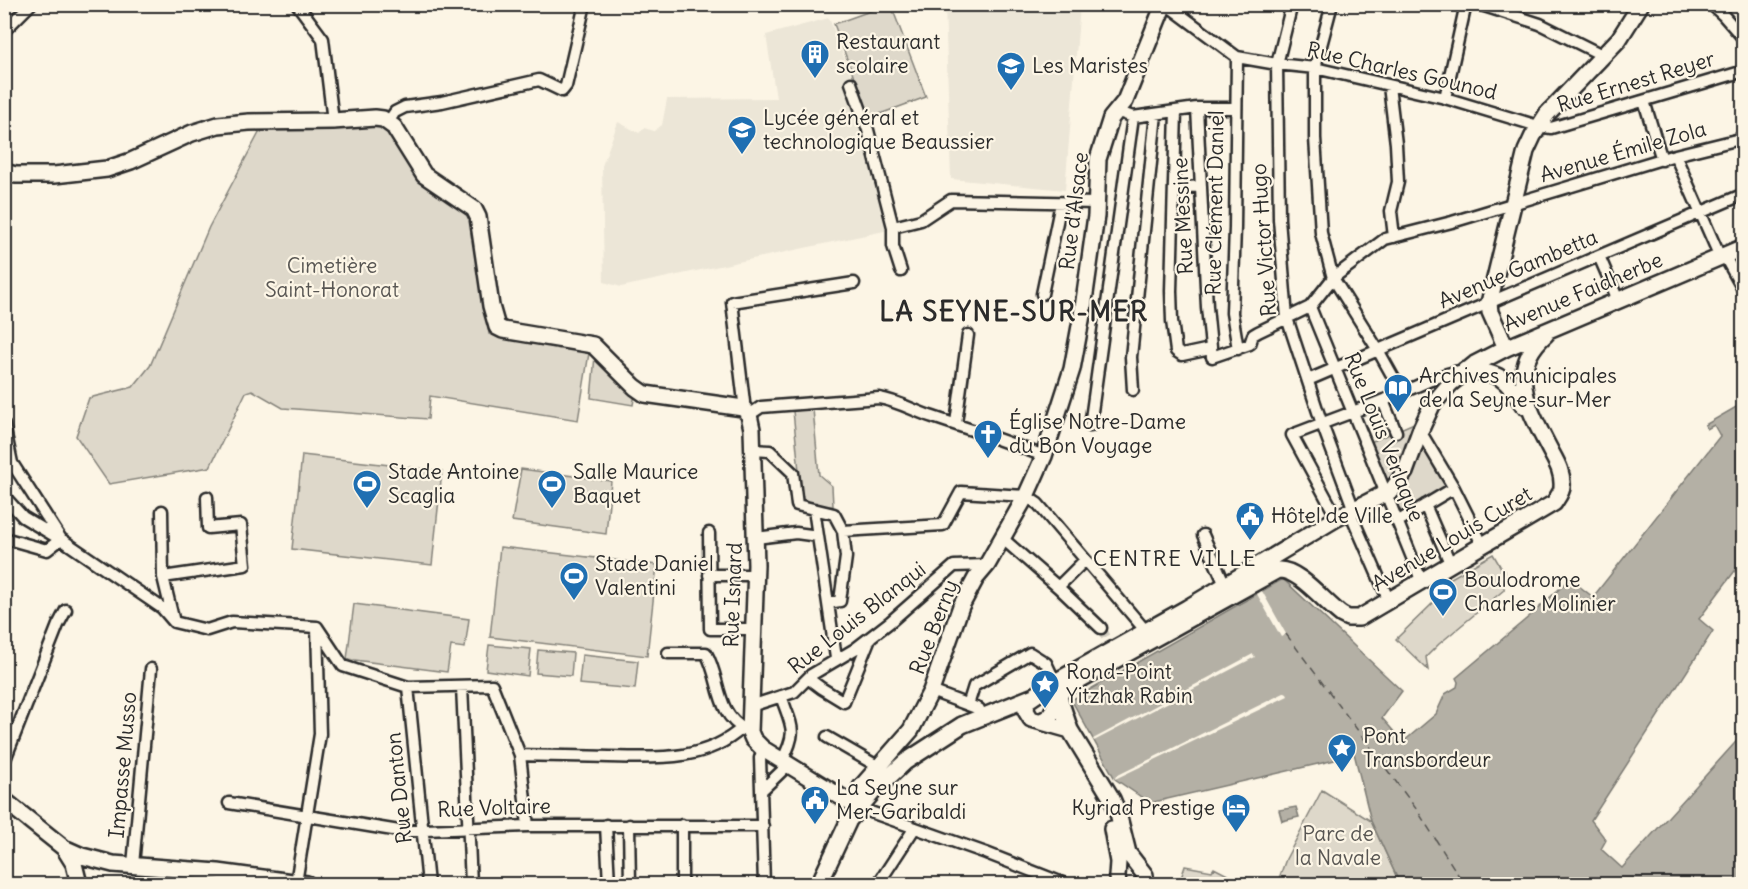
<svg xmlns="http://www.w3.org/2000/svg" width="1748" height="889" viewBox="0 0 1748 889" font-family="Delius,sans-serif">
<rect width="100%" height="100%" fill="#fcf5e5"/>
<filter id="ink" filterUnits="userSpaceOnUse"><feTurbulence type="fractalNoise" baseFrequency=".0167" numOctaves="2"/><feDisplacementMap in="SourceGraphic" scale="12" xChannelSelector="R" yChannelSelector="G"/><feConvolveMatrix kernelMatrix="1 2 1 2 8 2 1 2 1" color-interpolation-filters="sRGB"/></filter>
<g filter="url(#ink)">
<!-- built -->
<path fill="#ece6d7" d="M 945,5 L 1080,5 L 1065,190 L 951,179 Z
M 829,18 L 877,144 L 889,230 L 621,287 L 604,282 L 602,166 L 618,122 L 639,133 L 644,128 L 654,131 L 662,125 L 667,99 L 776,98 L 766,35 Z"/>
<!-- green -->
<path fill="#ded8ca" stroke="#84827a" stroke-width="1.5" d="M 887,5 L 891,5 L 926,97 L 869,118 L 834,24 Z
M 364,123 L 377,125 L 386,131 L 408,161 L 466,208 L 472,218 L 489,334 L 586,349 L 589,353 L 578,420 L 430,396 L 428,419 L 283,408 L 252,390 L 246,392 L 210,467 L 109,484 L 76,436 L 89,398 L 133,387 L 150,366 L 209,227 L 259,133 L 266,130 L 322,129 Z
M 595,356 L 635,394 L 633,405 L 591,398 Z
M 813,409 L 819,475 L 832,486 L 833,506 L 822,507 L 802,501 L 793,411 Z
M 1414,423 L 1450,491 L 1397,522 L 1366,444 Z
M 302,455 L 442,471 L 432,565 L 292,549 Z
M 521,469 L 611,481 L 606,534 L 512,521 Z
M 500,547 L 657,565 L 647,656 L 490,637 Z
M 1493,554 L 1503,571 L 1505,571 L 1504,590 L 1439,644 L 1426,657 L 1428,670 L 1396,639 L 1434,602 L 1430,590 Z
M 354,604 L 469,619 L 465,648 L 451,646 L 447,672 L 347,659 Z
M 489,645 L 531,649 L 528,676 L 486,670 Z
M 538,650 L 573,653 L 571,676 L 536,673 Z
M 582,655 L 638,661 L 635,689 L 579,684 Z
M 1322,790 L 1371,821 L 1400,884 L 1277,884 L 1286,859 Z
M 1185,866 L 1212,871 L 1214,868 L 1245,884 L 1179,884 Z"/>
<!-- water -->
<path fill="#b4b0a5" stroke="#7d7b74" stroke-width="1.5" d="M 1743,403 L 1743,560 L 1699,619 L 1713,631 L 1591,820 L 1606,840 L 1601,849 L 1622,868 L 1743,734 L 1743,884 L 1400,884 L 1371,821 L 1354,753 L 1339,759 L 1150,803 L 1115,779 L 1072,701 L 1073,699 L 1283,579 L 1402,691 L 1382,718 L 1403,742 L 1436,714 L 1445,694 L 1457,687 L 1458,682 L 1456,678 L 1531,615 L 1570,579 L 1593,597 L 1720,436 L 1714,425 L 1707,429 L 1705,425 Z
M 1296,807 L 1299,817 L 1282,821 L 1279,810 Z"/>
<!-- pier -->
<path fill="#fcf5e5" d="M 1262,591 L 1286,634 L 1281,637 L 1257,594 Z
M 1253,654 L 1255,657 L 1094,741 L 1093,739 Z
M 1286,692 L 1288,696 L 1115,779 L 1114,777 Z"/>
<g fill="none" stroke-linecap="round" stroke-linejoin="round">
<!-- ferry -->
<path stroke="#545350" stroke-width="1.5" stroke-dasharray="8 6" stroke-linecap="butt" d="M 1286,634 L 1417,810 L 1464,884"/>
<!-- street-tunnel -->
<path stroke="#d2cdc0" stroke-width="10" stroke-dasharray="10 5" stroke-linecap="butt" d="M 1101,628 L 1107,639"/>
<!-- street casing -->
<g stroke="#2b2b2b" stroke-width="15">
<path id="street" d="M 297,4 L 323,39 L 333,121
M 1166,4 L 1237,57 L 1277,64 L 1315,68 L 1445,98 L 1538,126 L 1551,128 L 1744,71
M 1292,4 L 1277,64 L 1279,219 L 1287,318 L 1322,424 L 1354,510
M 1332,4 L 1315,68 L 1315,138 L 1321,233 L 1333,278 L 1378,350 L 1402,393
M 1478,4 L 1540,24 L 1604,56
M 1711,4 L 1723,15 L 1744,39
M 6,29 L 31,4
M 1237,57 L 1235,228 L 1232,313 L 1238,349
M 851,83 L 868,130 L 893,227 L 893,246 L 901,271
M 1389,86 L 1396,144 L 1398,182 L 1391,211 L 1394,237
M 1445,98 L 1466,4
M 1644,101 L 1662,160
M 1197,108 L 1207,307 L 1212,357 L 1250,344 L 1253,335 L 1258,332 L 1310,307 L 1333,278 L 1385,239 L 1452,222 L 1675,155 L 1744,138
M 1116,111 L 1133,117 L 1197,108 L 1236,108
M 1176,111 L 1171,291 L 1172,321 L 1176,351 L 1182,355 L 1210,349
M 388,122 L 395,112 L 405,107 L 442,102 L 539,80 L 562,91 L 566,86 L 585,4
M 1675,155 L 1720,257
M 1174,188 L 1201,186
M 893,227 L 921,220 L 951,200 L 1097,203
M 1724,255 L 1744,291
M 1599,256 L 1618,300
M 1042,294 L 1061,203
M 1310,307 L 1422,582
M 1308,380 L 1744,194
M 1133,390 L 1131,357 L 1156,114
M 1383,401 L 1396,432
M 743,408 L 744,402 L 732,302 L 854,283
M 749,415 L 761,407 L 879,398 C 898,401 914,411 933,417 C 970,429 1007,442 1044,456
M 956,423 L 968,335
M 4,425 L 12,463 L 61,539
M 1090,426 L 1133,117
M 1420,431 L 1454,488 L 1483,546
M 752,450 L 770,451 L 793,473 L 797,505 L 834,514 L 843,531 L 943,525 L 961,492 L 1026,496 L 1038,504 L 1145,630
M 4,496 L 23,517 L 58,538
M 1425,505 L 1451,565
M 814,509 L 836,658
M 162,511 L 163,577 L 173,618
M 1350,512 L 1389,601
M 1337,518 L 1292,435 C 1325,422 1359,410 1392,397 C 1417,387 1438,374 1465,370
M 1397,522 L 1454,488
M 709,533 L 710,629 L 753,629
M 1203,535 L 1225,585
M 4,538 L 47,550 L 61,539 L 162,608 L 174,622 L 207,630 L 232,622 L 317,627
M 756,538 L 796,533 L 818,536
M 1002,538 L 1058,587 L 1101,628
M 709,575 L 756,575
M 163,577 L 245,565 L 241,525 L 208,528 L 207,497
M 1058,587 L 1085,560
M 828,603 L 840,601 L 846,557 L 843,531
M 317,627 L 343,666 L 408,687 L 492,685 L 520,755 L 528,826
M 668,653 L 706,653 C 721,679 715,714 746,730
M 809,679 L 821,688 L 844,702 L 870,638
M 462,686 L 471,884
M 408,687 L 428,884
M 931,691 L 979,709 L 981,717
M 781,696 C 792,728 798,730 782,761
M 750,705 L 757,704 L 794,692 L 811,675 L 855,649 L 890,622 L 954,566 L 987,565
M 968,705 L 974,686 L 1030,653 L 1046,663 L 1055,682
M 827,737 L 879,767
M 763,749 L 760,758 L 764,884
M 520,755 C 549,756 579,756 609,757 C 655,758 705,762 742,728
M 4,762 L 58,625 L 66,610
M 762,790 L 788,765
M 229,803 L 399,831 L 528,826 L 763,826
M 859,808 L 986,853 L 1065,884
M 606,825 L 609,884
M 629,825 L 630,884
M 133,865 L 151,669
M 296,883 L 320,734 L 317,627
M 682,884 L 682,825
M 878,884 L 914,829"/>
</g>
<!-- secondary casing -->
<g stroke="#2b2b2b" stroke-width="20">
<path id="secondary" d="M 4,172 L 16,175 L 54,175 L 107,169 L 131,161 L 192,133 L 218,125 L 249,122 L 333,121 L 375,118 L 383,119 L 394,127 L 424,175 L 474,209 L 478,217 L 491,306 L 497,327 L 503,330 L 593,345 L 635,387 L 645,394 L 743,408 L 749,415 L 752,429 L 756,565 L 750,732 L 753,739 L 763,749 L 859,808
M 1506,348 L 1490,312 L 1489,303 L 1526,151 L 1533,136 L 1547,114 L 1619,39 L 1641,4
M 1465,370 C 1501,372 1505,378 1524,406
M 1059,697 L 1070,730 L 1112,799 L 1118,813 L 1128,853 L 1145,875 L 1144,884
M 1042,721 L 1050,716 L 1063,689 L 1278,570 C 1298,568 1325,603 1342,615 L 1348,618 L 1359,618 L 1554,503 C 1557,498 1562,492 1562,487 C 1563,473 1557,463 1551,452 C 1530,411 1504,371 1546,334
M 1070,730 L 1031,719 L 1026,711 L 1027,701 L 1055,682 L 1187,608 L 1337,518 L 1392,490 L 1405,472 L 1420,431 L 1432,405 L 1450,384 L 1475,364 L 1506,348 L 1744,247
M 4,800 L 64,848 L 74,864 L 79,884
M 852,804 L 861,787 L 911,730 L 931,691 L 961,606 L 976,578 L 987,565 L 1026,496 L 1044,456 L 1072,369 L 1082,315 L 1096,216 L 1098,159 L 1111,118 L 1125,101 L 1164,4
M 1112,829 L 1118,862 L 1117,876 L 1118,884
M 64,848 L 82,856 L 113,864 L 218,872 L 307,884
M 819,884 L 849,820 L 873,792 L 905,762 L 962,725 L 1034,696"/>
</g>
<!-- street -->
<use href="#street" stroke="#fcf5e5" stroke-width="10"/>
<!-- secondary -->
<use href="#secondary" stroke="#fcf5e5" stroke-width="15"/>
</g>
</g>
<!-- icons -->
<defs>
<g id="building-pin" transform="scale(1.5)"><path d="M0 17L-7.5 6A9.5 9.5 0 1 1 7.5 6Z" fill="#1f6fb2" stroke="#fcf5e5"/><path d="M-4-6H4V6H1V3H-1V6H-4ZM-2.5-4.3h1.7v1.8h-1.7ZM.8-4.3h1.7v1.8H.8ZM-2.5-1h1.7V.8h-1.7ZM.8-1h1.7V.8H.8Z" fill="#fff"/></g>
<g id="school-pin" transform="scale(1.5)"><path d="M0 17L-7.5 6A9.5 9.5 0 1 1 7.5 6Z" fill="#1f6fb2" stroke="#fcf5e5"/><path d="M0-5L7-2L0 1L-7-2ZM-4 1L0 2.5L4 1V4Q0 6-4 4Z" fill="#fff"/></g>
<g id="library-pin" transform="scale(1.5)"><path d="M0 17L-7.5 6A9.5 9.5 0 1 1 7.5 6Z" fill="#1f6fb2" stroke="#fcf5e5"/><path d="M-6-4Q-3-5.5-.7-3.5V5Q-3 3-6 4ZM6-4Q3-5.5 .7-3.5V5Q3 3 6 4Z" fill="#fff"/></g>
<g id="church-pin" transform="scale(1.5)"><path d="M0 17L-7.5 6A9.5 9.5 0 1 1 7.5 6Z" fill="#1f6fb2" stroke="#fcf5e5"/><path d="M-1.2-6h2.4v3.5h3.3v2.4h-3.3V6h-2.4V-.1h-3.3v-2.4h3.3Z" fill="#fff"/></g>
<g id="stadium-pin" transform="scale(1.5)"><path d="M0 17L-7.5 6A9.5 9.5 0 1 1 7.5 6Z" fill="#1f6fb2" stroke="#fcf5e5"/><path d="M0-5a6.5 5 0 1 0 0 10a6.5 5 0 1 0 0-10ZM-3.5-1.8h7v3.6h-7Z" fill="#fff"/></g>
<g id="civic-pin" transform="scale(1.5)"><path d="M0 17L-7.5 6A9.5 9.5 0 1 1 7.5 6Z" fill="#1f6fb2" stroke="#fcf5e5"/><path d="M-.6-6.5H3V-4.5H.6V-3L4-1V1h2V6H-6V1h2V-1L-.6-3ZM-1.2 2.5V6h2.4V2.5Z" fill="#fff"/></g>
<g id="sight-pin" transform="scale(1.5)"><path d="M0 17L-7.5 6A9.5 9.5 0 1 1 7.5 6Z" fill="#1f6fb2" stroke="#fcf5e5"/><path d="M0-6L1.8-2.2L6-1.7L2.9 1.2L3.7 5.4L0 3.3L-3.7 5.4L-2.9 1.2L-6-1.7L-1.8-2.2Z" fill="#fff"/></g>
<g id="hotel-pin" transform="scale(1.5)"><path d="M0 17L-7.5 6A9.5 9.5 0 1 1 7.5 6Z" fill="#1f6fb2" stroke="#fcf5e5"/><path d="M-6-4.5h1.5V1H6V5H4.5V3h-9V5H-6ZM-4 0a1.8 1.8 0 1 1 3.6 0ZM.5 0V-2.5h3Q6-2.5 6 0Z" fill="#fff"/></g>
</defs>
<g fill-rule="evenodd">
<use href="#building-pin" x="815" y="54"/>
<use href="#school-pin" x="1011" y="66"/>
<use href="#school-pin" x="742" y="130"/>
<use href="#library-pin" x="1398" y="388"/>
<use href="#church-pin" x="988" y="434"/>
<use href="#stadium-pin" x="367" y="484"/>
<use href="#stadium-pin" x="552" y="484"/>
<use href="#civic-pin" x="1250" y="516"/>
<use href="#stadium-pin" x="574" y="576"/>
<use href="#stadium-pin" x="1443" y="592"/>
<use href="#sight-pin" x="1045" y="684"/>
<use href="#sight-pin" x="1342" y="748"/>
<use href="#civic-pin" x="815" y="800"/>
<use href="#hotel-pin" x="1236" y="808"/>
</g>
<g text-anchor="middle" stroke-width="4.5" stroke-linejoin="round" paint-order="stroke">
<!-- poi labels -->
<g font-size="21" fill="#2b2b2b" stroke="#fcf5e5" text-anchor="start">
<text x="836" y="49">Restaurant<tspan x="836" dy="24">scolaire</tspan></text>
<text x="1032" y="73">Les Maristes</text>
<text x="763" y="125">Lycée général et<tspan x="763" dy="24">technologique Beaussier</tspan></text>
<text x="1419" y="383">Archives municipales<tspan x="1419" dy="24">de la Seyne-sur-Mer</tspan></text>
<text x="1009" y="429">Église Notre-Dame<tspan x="1009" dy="24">du Bon Voyage</tspan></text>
<text x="388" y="479">Stade Antoine<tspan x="388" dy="24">Scaglia</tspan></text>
<text x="573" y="479">Salle Maurice<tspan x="573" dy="24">Baquet</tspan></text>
<text x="1271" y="523">Hôtel de Ville</text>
<text x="595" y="571">Stade Daniel<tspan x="595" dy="24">Valentini</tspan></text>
<text x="1464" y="587">Boulodrome<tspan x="1464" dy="24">Charles Molinier</tspan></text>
<text x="1066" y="679">Rond-Point<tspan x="1066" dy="24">Yitzhak Rabin</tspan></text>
<text x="1363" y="743">Pont<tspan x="1363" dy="24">Transbordeur</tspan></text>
<text x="836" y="795">La Seyne sur<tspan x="836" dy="24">Mer-Garibaldi</tspan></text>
<text x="1215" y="815" text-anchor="end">Kyriad Prestige</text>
</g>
<!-- street labels -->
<g font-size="21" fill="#2b2b2b" stroke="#fcf5e5">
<text transform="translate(1402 71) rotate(13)" y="7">Rue Charles Gounod</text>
<text transform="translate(1636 82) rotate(-17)" y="7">Rue Ernest Reyer</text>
<text transform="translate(1623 152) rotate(-16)" y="7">Avenue Émile Zola</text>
<text transform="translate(1215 203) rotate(-89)" y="7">Rue Clément Daniel</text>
<text transform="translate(1074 211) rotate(-83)" y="7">Rue d'Alsace</text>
<text transform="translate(1183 216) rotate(-93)" y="7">Rue Messine</text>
<text transform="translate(1264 240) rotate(-94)" y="7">Rue Victor Hugo</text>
<text transform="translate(1518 269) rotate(-23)" y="7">Avenue Gambetta</text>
<text transform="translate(1583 292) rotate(-23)" y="7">Avenue Faidherbe</text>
<text transform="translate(1384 437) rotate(68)" y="7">Rue Louis Verlaque</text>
<text transform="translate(1452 539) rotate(-31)" y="7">Avenue Louis Curet</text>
<text transform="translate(733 595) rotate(-88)" y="7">Rue Isnard</text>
<text transform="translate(857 618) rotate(-38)" y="7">Rue Louis Blanqui</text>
<text transform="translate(934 627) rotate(-69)" y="7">Rue Berny</text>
<text transform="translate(123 765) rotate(-85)" y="7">Impasse Musso</text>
<text transform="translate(399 788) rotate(-96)" y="7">Rue Danton</text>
<text transform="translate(494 808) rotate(-2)" y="7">Rue Voltaire</text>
</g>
<!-- park labels -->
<g font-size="21" fill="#585653" stroke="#fcf5e5">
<text x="332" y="273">Cimetière<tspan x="332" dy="24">Saint-Honorat</tspan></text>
<text x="1338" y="841">Parc de<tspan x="1338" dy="24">la Navale</tspan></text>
</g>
<!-- neighbourhood labels -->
<g font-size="22" letter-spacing="1.5" fill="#2b2b2b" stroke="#fcf5e5">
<text x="1175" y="566">CENTRE VILLE</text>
</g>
<!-- district labels -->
<g font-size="27" font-weight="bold" letter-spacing="1.5" fill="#2b2b2b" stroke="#fcf5e5">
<text x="1014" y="321">LA SEYNE-SUR-MER</text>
</g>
</g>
<!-- margin -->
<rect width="1748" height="889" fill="none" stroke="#fcf5e5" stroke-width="24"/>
<rect x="12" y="12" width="1724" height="865" fill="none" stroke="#2b2b2b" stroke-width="2" filter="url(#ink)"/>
</svg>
